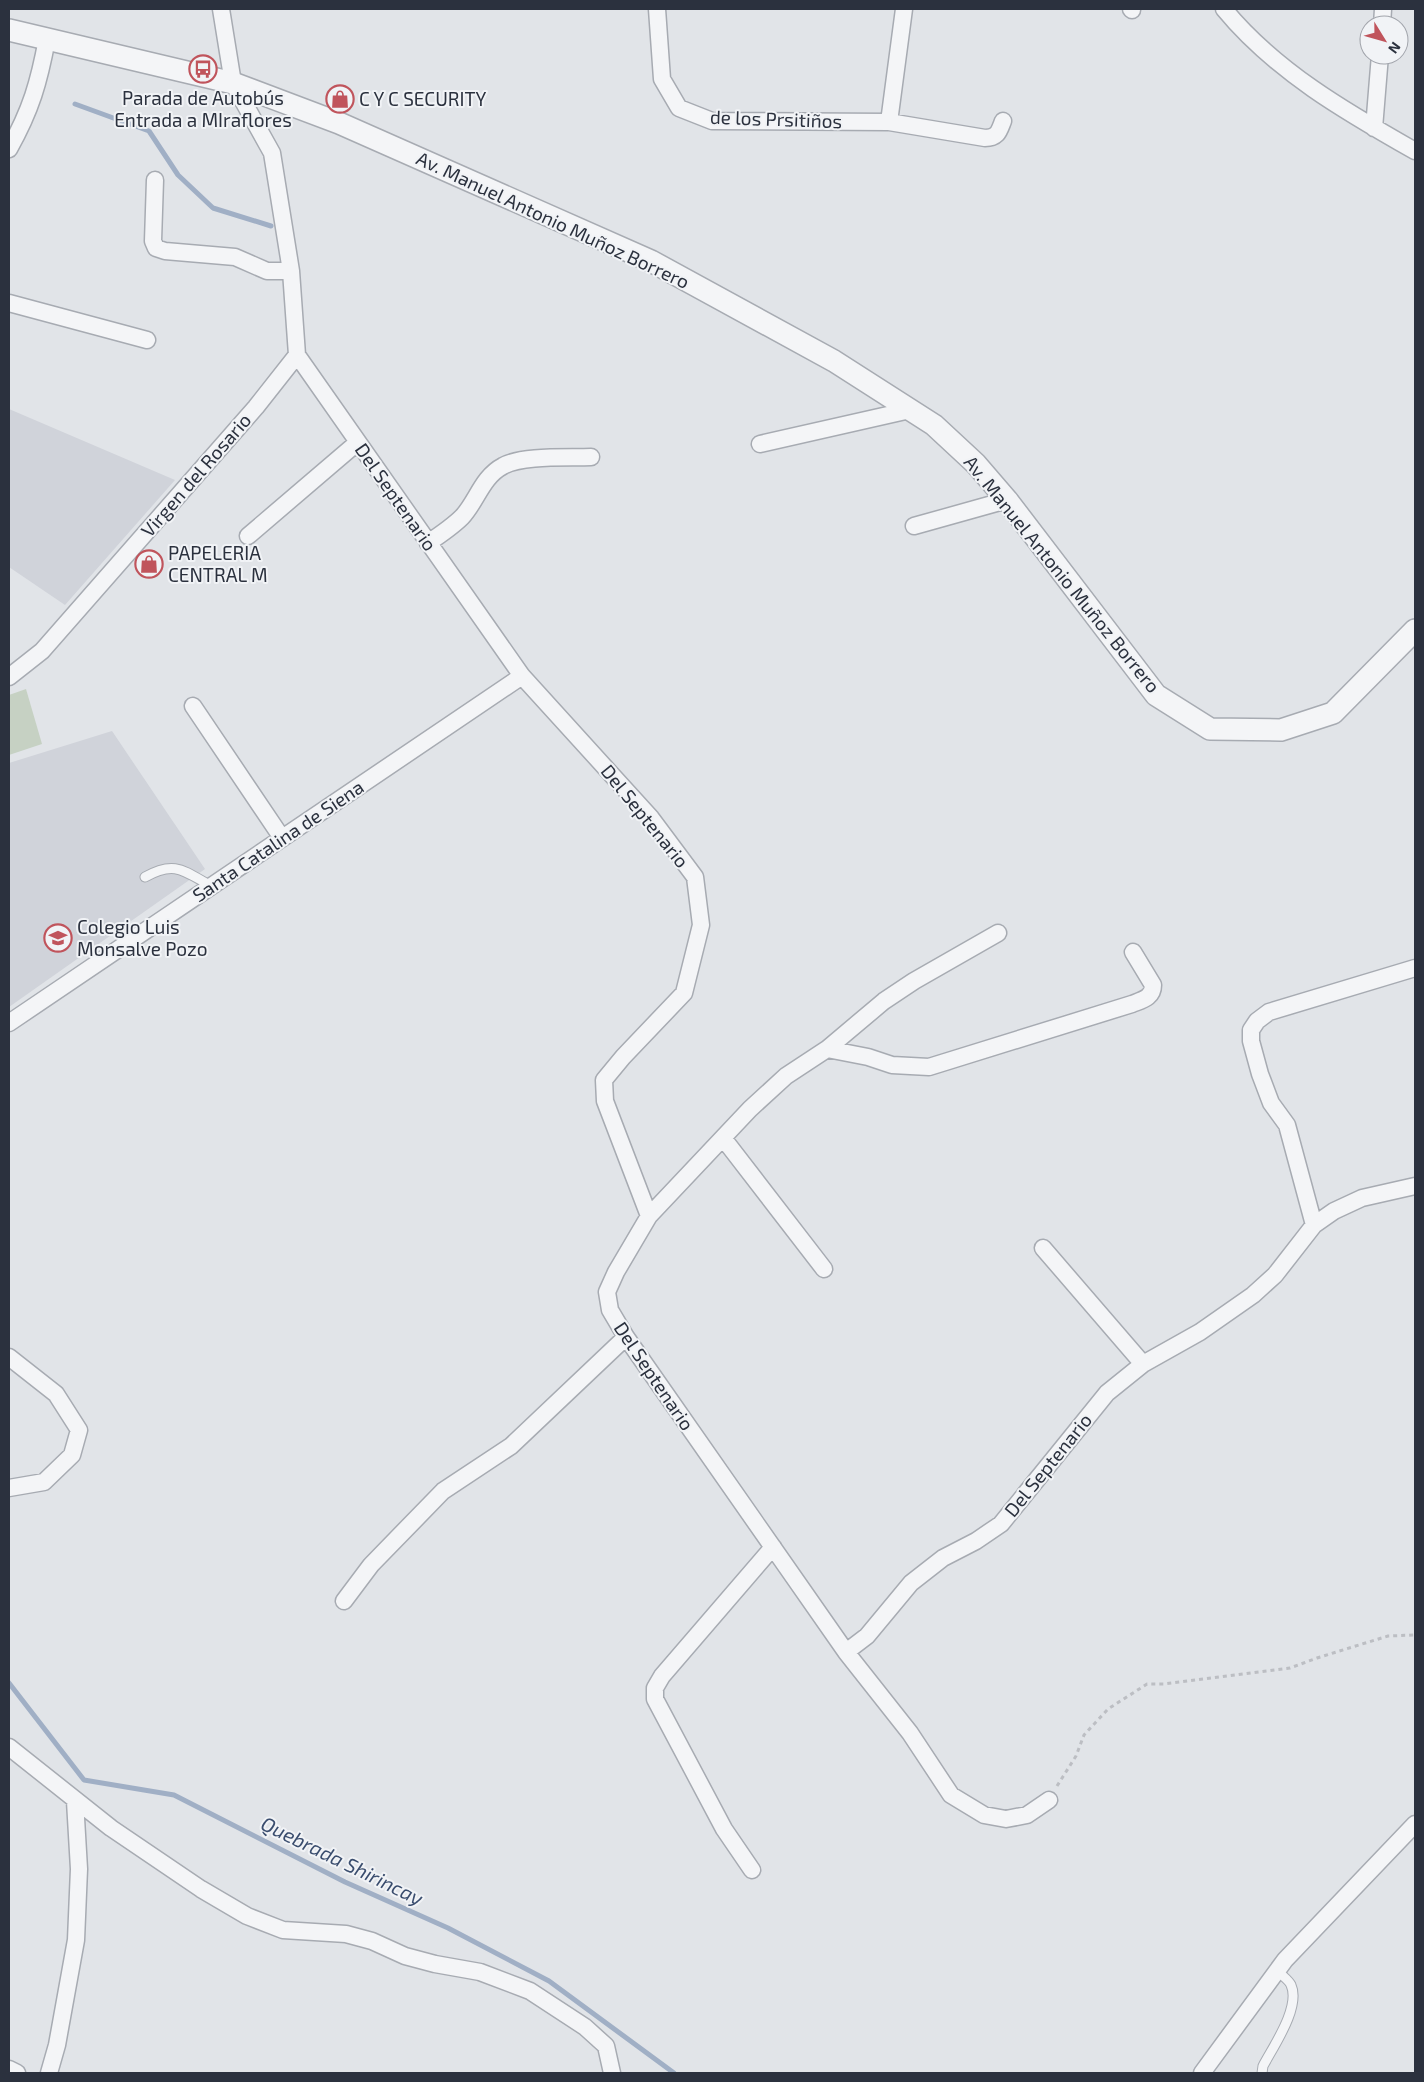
<svg xmlns="http://www.w3.org/2000/svg" width="1424" height="2082" viewBox="0 0 1424 2082" font-family="'Exo 2',sans-serif">
<rect width="100%" height="100%" fill="#e1e4e8"/>
<!-- built -->
<path fill="#d0d3da" d="M 9,409 L 175,480 L 65,605 L 9,567 Z
M 112,731 L 205,869 L 9,1007 L 9,763 Z"/>
<!-- green -->
<path fill="#c6d1c3" d="M 26,689 L 42,744 L 9,755 L 9,695 Z"/>
<g fill="none" stroke-linecap="round" stroke-linejoin="round">
<!-- stream -->
<path stroke="#a0afc5" stroke-width="5" d="M 75,104 L 149,131 L 178,175 L 213,208 L 271,226
M 9,1683 L 84,1780 L 174,1795 L 345,1882 L 448,1928 L 549,1981 L 674,2073"/>
<!-- service casing -->
<g stroke="#a7abb2" stroke-width="11">
<path id="service" d="M 145,877 C 175,860 184,871 211,886
M 1262,2073 L 1263,2066 C 1273,2047 1301,2007 1291,1985 C 1289,1980 1281,1975 1277,1970"/>
</g>
<!-- minor casing -->
<g stroke="#a7abb2" stroke-width="19">
<path id="minor" d="M 221,9 L 233,83 L 272,153 L 291,271 L 297,355 L 522,676 L 651,818 L 695,877 L 701,925 L 684,993 L 623,1057 L 604,1080 L 605,1101 L 649,1216 L 616,1272 L 607,1292 L 610,1310 L 626,1337 L 846,1652 L 867,1636 L 911,1583 L 943,1558 L 976,1541 L 1001,1524 L 1107,1393 L 1143,1364 L 1200,1332 L 1253,1295 L 1275,1275 L 1314,1225 L 1334,1211 L 1362,1198 L 1415,1186
M 657,9 L 662,79 L 679,108 L 712,121 L 889,122 L 985,138 C 998,138 999,131 1003,121
M 1131,9 L 1132,10
M 1224,9 C 1275,71 1346,112 1415,151
M 1382,25 L 1383,9
M 889,122 L 904,9
M 1374,128 L 1380,55
M 9,149 C 31,110 39,82 47,39
M 155,180 L 153,241 L 156,248 L 165,251 L 235,257 L 267,271 L 291,271
M 9,303 L 147,340
M 760,444 L 910,410
M 914,526 L 1007,500
M 248,536 L 358,442
M 428,543 C 440,535 452,527 462,517 C 477,501 482,477 503,466 C 522,455 569,458 591,457
M 9,677 L 42,651 L 256,407 L 297,355
M 193,706 L 282,838
M 9,1023 L 522,676
M 827,1049 L 884,1001 L 914,981 L 998,933
M 723,1138 L 824,1269
M 649,1216 L 750,1109 L 786,1076 L 827,1049 L 868,1057 L 892,1065 L 929,1067 L 1132,1004 C 1142,1000 1153,998 1153,985 L 1133,952
M 1314,1225 L 1287,1125 L 1271,1103 L 1260,1074 L 1251,1041 L 1251,1030 L 1257,1021 L 1269,1012 L 1415,968
M 1043,1248 L 1143,1364
M 9,1357 L 56,1394 L 79,1430 L 72,1455 L 44,1482 L 9,1488
M 344,1601 L 371,1565 L 443,1491 L 511,1446 L 626,1337
M 846,1652 L 910,1733 L 951,1795 L 984,1815 L 1006,1819 L 1027,1815 L 1049,1800
M 9,1747 L 111,1828 L 201,1889 L 247,1916 L 283,1930 L 346,1934 L 372,1941 L 405,1956 L 435,1964 L 480,1972 L 530,1991 L 585,2027 L 606,2046 L 612,2073
M 752,1870 L 724,1829 L 655,1699 L 655,1688 L 662,1676 L 773,1547
M 9,2069 L 17,2073
M 49,2073 L 57,2045 L 76,1940 L 79,1869 L 75,1801
M 1202,2073 L 1285,1960 L 1415,1824"/>
</g>
<!-- tertiary casing -->
<g stroke="#a7abb2" stroke-width="24">
<path id="tertiary" d="M 9,30 L 233,83 L 339,123 L 651,261 L 834,361 L 934,425 L 976,464 L 1007,500 L 1156,695 L 1210,729 L 1281,730 L 1333,713 L 1415,630"/>
</g>
<!-- path -->
<path stroke="#bcbec3" stroke-width="3" stroke-dasharray="4 4" stroke-linecap="butt" d="M 1057,1786 L 1076,1756 L 1084,1735 L 1108,1709 L 1147,1684 L 1164,1684 L 1290,1668 L 1317,1658 L 1388,1636 L 1415,1635"/>
<!-- service -->
<use href="#service" stroke="#f4f5f7" stroke-width="9"/>
<!-- minor -->
<use href="#minor" stroke="#f4f5f7" stroke-width="16"/>
<!-- tertiary -->
<use href="#tertiary" stroke="#f4f5f7" stroke-width="21"/>
</g>
<!-- icons -->
<defs>
<g id="bus-ring" transform="scale(1.4375)"><circle r="9.5" fill="#f1f3f6" stroke="#c0545c" stroke-width="1.5"/><path d="M-5-6H5V4H4V6H2V4H-2V6H-4V4H-5ZM-3.5-4V0h7V-4ZM-3.5 1.2v1.5H-2V1.2ZM2 1.2v1.5H3.5V1.2Z" fill="#c0545c"/></g>
<g id="shop-ring" transform="scale(1.4375)"><circle r="9.5" fill="#f1f3f6" stroke="#c0545c" stroke-width="1.5"/><path d="M-5-2.5h2.3a2.7 3.5 0 0 1 5.4 0H5L5.5 6h-11ZM-1.5-2.5h3a1.5 2.3 0 0 0-3 0Z" fill="#c0545c"/></g>
<g id="school-ring" transform="scale(1.4375)"><circle r="9.5" fill="#f1f3f6" stroke="#c0545c" stroke-width="1.5"/><path d="M0-5L7-2L0 1L-7-2ZM-4 1L0 2.5L4 1V4Q0 6-4 4Z" fill="#c0545c"/></g>
</defs>
<g fill-rule="evenodd">
<use href="#bus-ring" x="203" y="69"/>
<use href="#shop-ring" x="340" y="99"/>
<use href="#shop-ring" x="149" y="564"/>
<use href="#school-ring" x="58" y="938"/>
</g>
<g text-anchor="middle" stroke-width="4" stroke-linejoin="round" paint-order="stroke">
<!-- poi labels -->
<g font-size="19" fill="#2b313e" stroke="#f1f3f6" text-anchor="start">
<text x="203" y="105" text-anchor="middle">Parada de Autobús<tspan x="203" dy="22">Entrada a MIraflores</tspan></text>
<text x="359" y="106">C Y C SECURITY</text>
<text x="168" y="560">PAPELERIA<tspan x="168" dy="22">CENTRAL M</tspan></text>
<text x="77" y="934">Colegio Luis<tspan x="77" dy="22">Monsalve Pozo</tspan></text>
</g>
<!-- street labels -->
<g font-size="19" fill="#2b313e" stroke="#f1f3f6">
<text transform="translate(776 119) rotate(2)" y="7">de los Prsitiños</text>
<text transform="translate(553 220) rotate(25)" y="7">Av. Manuel Antonio Muñoz Borrero</text>
<text transform="translate(196 475) rotate(-49)" y="7">Virgen del Rosario</text>
<text transform="translate(396 497) rotate(55)" y="7">Del Septenario</text>
<text transform="translate(1062 574) rotate(51)" y="7">Av. Manuel Antonio Muñoz Borrero</text>
<text transform="translate(645 816) rotate(51)" y="7">Del Septenario</text>
<text transform="translate(278 841) rotate(-34)" y="7">Santa Catalina de Siena</text>
<text transform="translate(654 1376) rotate(56)" y="7">Del Septenario</text>
<text transform="translate(1048 1465) rotate(-51)" y="7">Del Septenario</text>
</g>
<!-- water labels -->
<g font-size="20" font-style="italic" fill="#3a4d6e" stroke="#f1f3f6">
<text transform="translate(342 1861) rotate(26)" y="7">Quebrada Shirincay</text>
</g>
</g>
<!-- border -->
<rect width="1424" height="2082" fill="none" stroke="#2b313e" stroke-width="20"/>
<!-- north arrow -->
<g transform="translate(1384 40) rotate(127)"><circle r="24" fill="#f1f3f6" stroke="#a2a5ac"/>
<path d="M0-4L9 19L0 12L-9 19Z" fill="#c0545c"/>
<text y="-8" font-size="14" font-weight="bold" text-anchor="middle" fill="#2b313e">N</text>
</g>
</svg>
